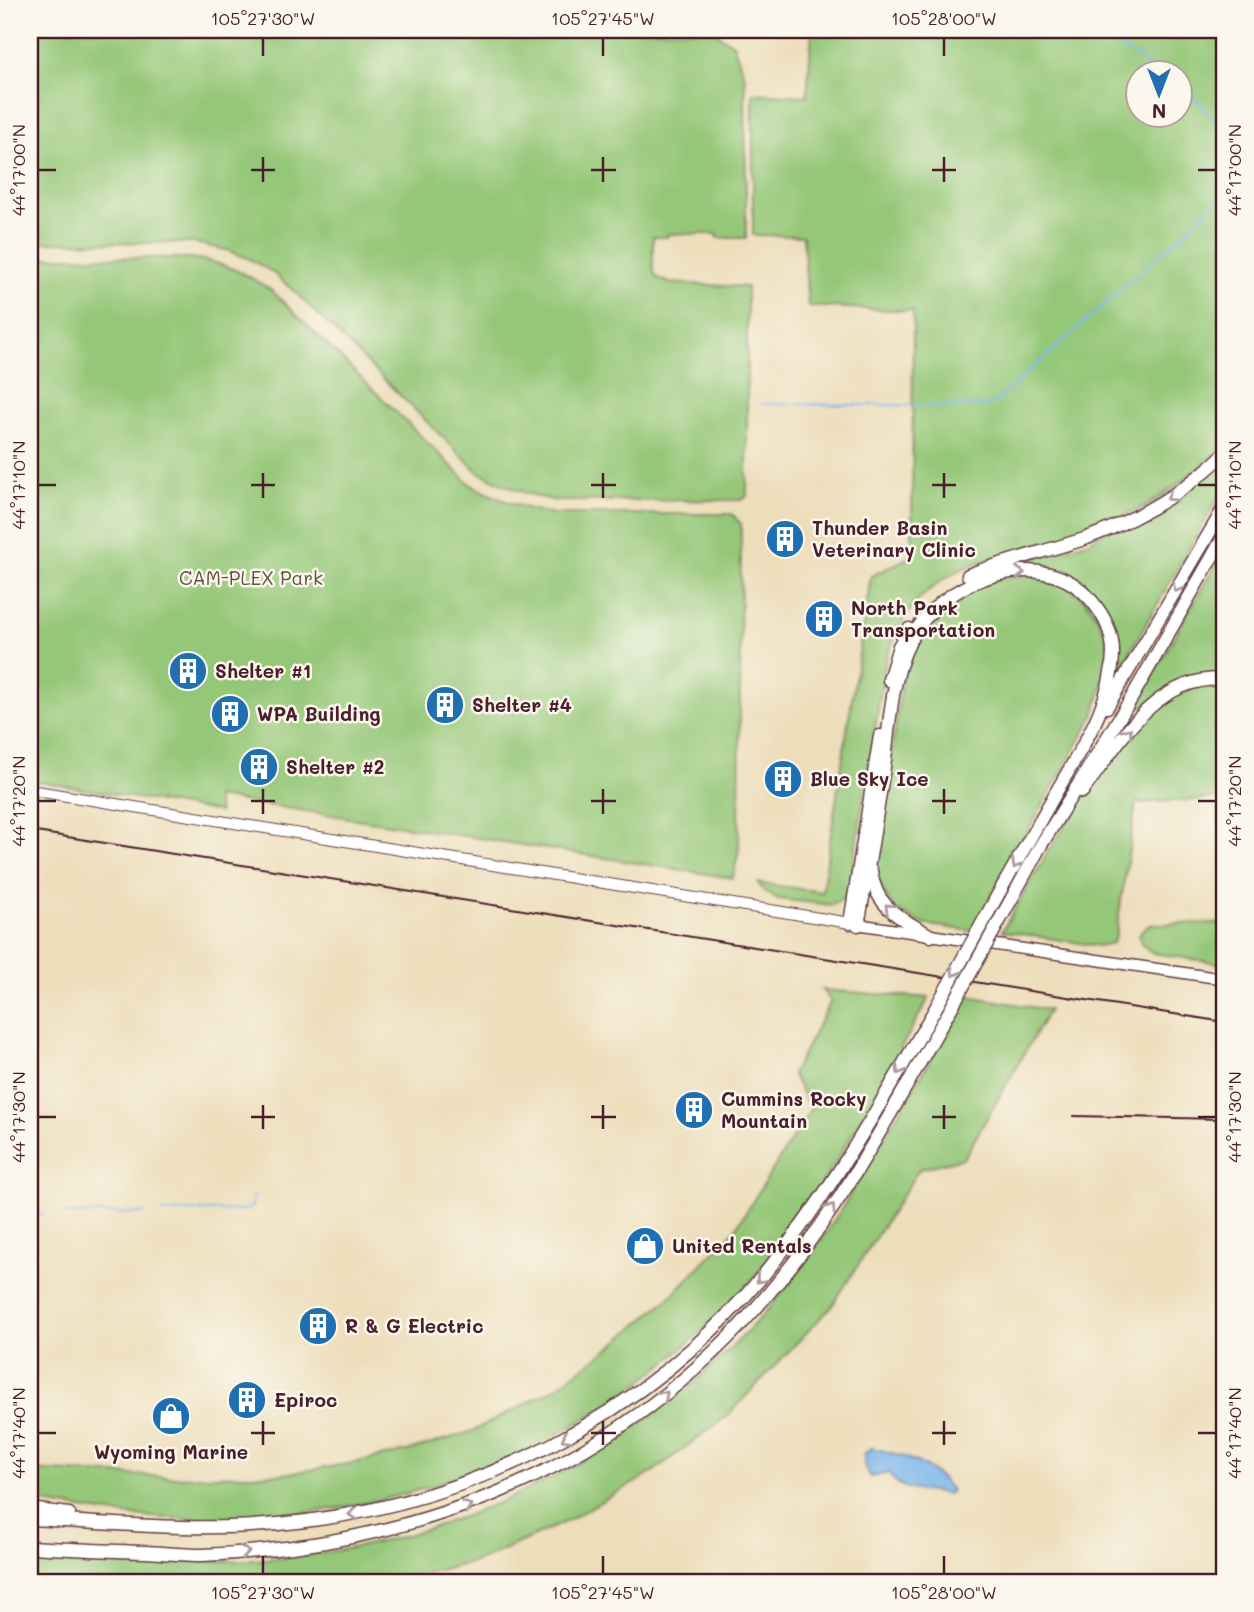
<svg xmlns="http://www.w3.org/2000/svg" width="1254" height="1612" viewBox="0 0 1254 1612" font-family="Mali,sans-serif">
<rect width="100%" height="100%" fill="#fbf7ec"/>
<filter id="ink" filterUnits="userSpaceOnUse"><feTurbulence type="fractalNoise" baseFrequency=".0143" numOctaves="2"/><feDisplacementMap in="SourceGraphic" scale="14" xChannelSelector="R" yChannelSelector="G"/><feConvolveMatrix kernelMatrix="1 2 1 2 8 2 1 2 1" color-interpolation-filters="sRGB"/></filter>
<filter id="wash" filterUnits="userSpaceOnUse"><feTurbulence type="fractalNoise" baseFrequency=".00686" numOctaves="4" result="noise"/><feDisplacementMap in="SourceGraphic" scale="28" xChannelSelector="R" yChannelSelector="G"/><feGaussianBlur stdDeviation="1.57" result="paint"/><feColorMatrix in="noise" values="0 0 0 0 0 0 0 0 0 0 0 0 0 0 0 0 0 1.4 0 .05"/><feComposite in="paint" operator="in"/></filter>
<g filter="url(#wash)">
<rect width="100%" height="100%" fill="#eddebb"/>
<!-- green -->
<path fill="#95c778" stroke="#707352" stroke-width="2" fill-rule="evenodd" d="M 30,30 L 710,30 L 733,44 L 745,78 L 746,238 L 718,238 L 717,234 L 668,234 L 667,237 L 653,237 L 653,268 L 656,277 L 669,283 L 747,287 L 747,496 L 742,500 L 557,501 C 527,495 503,486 477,471 L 296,293 L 272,272 L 247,258 L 226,250 L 195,243 L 30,242 Z
M 812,30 L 1216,30 L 1224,43 L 1224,445 C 1183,486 1136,515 1080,533 C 1024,552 957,556 916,603 C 901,619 894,640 886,659 L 850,885 L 843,899 L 832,905 L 778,899 L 764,891 L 758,883 L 822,892 L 871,576 L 912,556 L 913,311 L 808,306 L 803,236 L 753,235 L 753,93 L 807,96 ZM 1138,74 L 1180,74 L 1180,116 L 1138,116 Z
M 30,257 L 191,258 C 222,262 246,273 272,291 L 471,485 C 499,500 523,509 555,514 L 732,514 L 741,524 L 739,849 L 733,878 L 216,797 L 219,812 L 30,780 Z
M 1224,461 L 1224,488 L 1112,683 L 1111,629 L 1055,570 L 1034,565 L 1035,557 L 1087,542 Z
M 1224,550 L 1224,674 C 1193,671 1170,690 1145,707 L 1136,704 Z
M 1026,575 L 1046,577 L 1063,584 L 1086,599 L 1106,633 L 1109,660 L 1094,715 L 971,931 L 922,924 L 893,908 L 876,879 L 876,859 L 902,680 C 914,635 938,599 983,583 C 996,578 1013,577 1026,575 Z
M 1224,682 L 1224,798 L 1136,803 L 1116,934 L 1113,943 L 1099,946 L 1002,931 L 1050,848 L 1099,774 L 1141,716 L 1182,688 Z
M 1224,923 L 1224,964 L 1153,953 L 1142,945 L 1139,935 L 1143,929 L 1151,924 Z
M 822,990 L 929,998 C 884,1076 843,1158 790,1231 C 638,1441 391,1538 136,1516 C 101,1513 65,1506 30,1501 L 30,1470 L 172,1477 L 284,1474 L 348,1464 L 412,1450 L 473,1431 L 554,1389 L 611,1347 L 670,1297 L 734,1231 L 811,1109 L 792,1074 L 831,1001 Z
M 968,996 L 1049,1010 L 964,1158 L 919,1169 L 832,1306 L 727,1416 L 650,1474 L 563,1523 L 478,1561 L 387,1582 L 30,1582 L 30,1558 C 124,1560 221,1567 315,1554 C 501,1528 677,1426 793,1279 C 825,1238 851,1194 877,1149 C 908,1098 938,1047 968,996 Z"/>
<!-- water -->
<path fill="#79b5eb" stroke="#626a8b" stroke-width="2" d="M 872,1448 C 905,1456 929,1462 951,1490 L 948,1494 C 926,1490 900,1494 889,1473 L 871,1477 L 864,1465 L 864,1454 Z"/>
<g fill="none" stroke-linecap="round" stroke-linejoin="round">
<!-- stream -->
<path stroke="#79b5eb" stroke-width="2" d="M 1089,30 L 1094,34 L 1101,30
M 1113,30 C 1118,55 1122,46 1139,58 C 1145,63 1150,69 1157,74
M 1180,88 L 1194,98 L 1224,130
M 761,404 L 983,406 L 994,403 L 1184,233 L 1224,193
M 163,1212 L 247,1210 L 252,1206 L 252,1198 L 255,1197
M 30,1214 L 43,1214
M 65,1214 L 145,1213"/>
</g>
</g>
<g filter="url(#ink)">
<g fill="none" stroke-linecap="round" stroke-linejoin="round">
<!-- secondary casing -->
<g stroke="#623c41" stroke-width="12">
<path id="secondary" d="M 30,790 L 850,923"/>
</g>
<!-- primary casing -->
<g stroke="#623c41" stroke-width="13">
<path id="primary" d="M 850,923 L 1224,979"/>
</g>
<!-- motorway casing -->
<g stroke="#623c41" stroke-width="15">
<path id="motorway" d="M 968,575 C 1007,560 1048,551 1087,538 C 1138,519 1185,492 1224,454
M 889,680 L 899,646 L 909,629
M 1107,707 L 1224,508
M 1082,792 C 1119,743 1154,676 1224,679
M 871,871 C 876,909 901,918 931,936
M 1012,898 L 1041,845 L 1131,699 L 1224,536
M 850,923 L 880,736
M 858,925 C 868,872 876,820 884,767 C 890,722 891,668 917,629 C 952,576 1045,545 1091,600 C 1104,615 1113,633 1113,653 C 1112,703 1082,747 1058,789 C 1039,823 1019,857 1000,891
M 30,1509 L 69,1514
M 30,1519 C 112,1523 196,1532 278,1524 C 468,1507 649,1417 770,1267 C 834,1188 883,1099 934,1011
M 30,1547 C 68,1549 107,1551 146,1552 C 165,1553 184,1555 203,1555 C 426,1545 623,1466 769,1293 C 842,1208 894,1106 950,1010"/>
</g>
<!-- secondary -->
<use href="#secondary" stroke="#fff" stroke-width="10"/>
<!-- primary -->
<use href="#primary" stroke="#fff" stroke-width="10"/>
<!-- motorway -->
<use href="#motorway" stroke="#fff" stroke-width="12"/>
<!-- rail -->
<path stroke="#4a1f2b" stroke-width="2" d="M 30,831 L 1224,1022
M 1073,1116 L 1224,1119"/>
<!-- motorway-bridge casing -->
<g stroke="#623c41" stroke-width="15" stroke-linecap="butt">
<path id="motorway-bridge" d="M 950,1010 L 1012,898
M 934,1011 L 1000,891"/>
</g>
<!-- motorway-bridge -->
<use href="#motorway-bridge" stroke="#fff" stroke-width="12"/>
</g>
<!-- one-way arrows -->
<defs><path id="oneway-chevron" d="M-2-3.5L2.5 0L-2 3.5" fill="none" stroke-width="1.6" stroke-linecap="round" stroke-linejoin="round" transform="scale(1.75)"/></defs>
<g stroke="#ae9aa0">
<use href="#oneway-chevron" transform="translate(1171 497) rotate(147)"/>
<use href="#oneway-chevron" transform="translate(1020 573) rotate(-1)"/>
<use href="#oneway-chevron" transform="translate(1177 588) rotate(120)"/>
<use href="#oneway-chevron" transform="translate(1128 732) rotate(-53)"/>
<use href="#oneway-chevron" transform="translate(1016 864) rotate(120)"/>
<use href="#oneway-chevron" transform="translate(889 908) rotate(-137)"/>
<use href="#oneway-chevron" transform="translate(955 972) rotate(119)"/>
<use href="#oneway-chevron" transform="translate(900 1070) rotate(120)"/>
<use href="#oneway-chevron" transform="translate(831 1208) rotate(-57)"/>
<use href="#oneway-chevron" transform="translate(760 1279) rotate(131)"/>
<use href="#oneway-chevron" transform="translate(664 1395) rotate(-39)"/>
<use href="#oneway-chevron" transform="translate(566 1438) rotate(151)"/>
<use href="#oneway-chevron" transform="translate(467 1506) rotate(-20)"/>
<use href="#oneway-chevron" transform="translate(353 1514) rotate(170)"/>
<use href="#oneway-chevron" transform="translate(245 1552) rotate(-6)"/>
</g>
</g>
<!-- ticks -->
<path fill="none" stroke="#4a1f2b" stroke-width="2.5" d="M 263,38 L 263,56M 603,38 L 603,56M 944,38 L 944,56M 263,157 L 263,182M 603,157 L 603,182M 944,157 L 944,182M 38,170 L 56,170M 251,170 L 275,170M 591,170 L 616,170M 932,170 L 956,170M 1198,170 L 1216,170M 263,473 L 263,498M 603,473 L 603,498M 944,473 L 944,498M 38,485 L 56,485M 251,485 L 275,485M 591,485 L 616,485M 932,485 L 956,485M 1198,485 L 1216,485M 263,789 L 263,814M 603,789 L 603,814M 944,789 L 944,814M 38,801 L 56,801M 251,801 L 275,801M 591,801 L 616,801M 932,801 L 956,801M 1198,801 L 1216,801M 263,1105 L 263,1129M 603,1105 L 603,1129M 944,1105 L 944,1129M 38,1117 L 56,1117M 251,1117 L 275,1117M 591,1117 L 616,1117M 932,1117 L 956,1117M 1198,1117 L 1216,1117M 263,1421 L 263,1445M 603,1421 L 603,1445M 944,1421 L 944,1445M 38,1433 L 56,1433M 251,1433 L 275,1433M 591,1433 L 616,1433M 932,1433 L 956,1433M 1198,1433 L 1216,1433M 263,1556 L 263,1574M 603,1556 L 603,1574M 944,1556 L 944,1574"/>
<!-- icons -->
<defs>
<g id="building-disc" transform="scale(2.0125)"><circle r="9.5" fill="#1f6fb2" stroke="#fbf7ec"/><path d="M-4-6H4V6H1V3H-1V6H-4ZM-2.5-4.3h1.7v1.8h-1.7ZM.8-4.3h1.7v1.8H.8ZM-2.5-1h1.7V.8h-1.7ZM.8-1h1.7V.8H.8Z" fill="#fff"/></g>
<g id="shop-disc" transform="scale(2.0125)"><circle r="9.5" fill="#1f6fb2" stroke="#fbf7ec"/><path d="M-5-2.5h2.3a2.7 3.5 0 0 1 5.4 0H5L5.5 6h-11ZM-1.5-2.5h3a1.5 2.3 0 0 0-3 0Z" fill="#fff"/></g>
</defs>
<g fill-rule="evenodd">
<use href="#building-disc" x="785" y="539"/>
<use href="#building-disc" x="824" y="619"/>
<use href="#building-disc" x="188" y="671"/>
<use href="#building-disc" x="445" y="705"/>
<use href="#building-disc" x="230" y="714"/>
<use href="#building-disc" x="259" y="767"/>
<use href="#building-disc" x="783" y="779"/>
<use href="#building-disc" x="694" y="1110"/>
<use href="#shop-disc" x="645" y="1246"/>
<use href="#building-disc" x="318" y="1326"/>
<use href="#building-disc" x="247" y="1400"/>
<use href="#shop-disc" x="171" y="1416"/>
</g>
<g text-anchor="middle" stroke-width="5" stroke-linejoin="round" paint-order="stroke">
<!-- poi labels -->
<g font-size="19" font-weight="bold" fill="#4a1f2b" stroke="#fbf7ec" text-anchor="start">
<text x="812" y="535">Thunder Basin<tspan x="812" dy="22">Veterinary Clinic</tspan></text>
<text x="851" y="615">North Park<tspan x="851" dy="22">Transportation</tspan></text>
<text x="215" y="678">Shelter #1</text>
<text x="472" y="712">Shelter #4</text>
<text x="257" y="721">WPA Building</text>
<text x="286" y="774">Shelter #2</text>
<text x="810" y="786">Blue Sky Ice</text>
<text x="721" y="1106">Cummins Rocky<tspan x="721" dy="22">Mountain</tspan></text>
<text x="672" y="1253">United Rentals</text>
<text x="345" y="1333">R &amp; G Electric</text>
<text x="274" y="1407">Epiroc</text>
<text x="171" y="1459" text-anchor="middle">Wyoming Marine</text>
</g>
<!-- park labels -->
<g font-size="19" fill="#605142" stroke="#fbf7ec">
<text x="251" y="585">CAM-PLEX Park</text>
</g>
</g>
<!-- margin -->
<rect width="1254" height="1612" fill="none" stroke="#fbf7ec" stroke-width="77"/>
<!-- north arrow -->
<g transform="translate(1159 94) rotate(180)"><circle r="33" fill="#fbf7ec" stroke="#b4a19f" stroke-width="2"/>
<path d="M0-5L12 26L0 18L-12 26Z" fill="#1f6fb2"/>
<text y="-10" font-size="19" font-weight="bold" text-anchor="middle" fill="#4a1f2b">N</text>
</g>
<rect x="38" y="38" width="1178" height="1536" fill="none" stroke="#4a1f2b" stroke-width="2.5"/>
<g font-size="18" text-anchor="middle" fill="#4a1f2b">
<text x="263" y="25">105°27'30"W</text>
<text x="603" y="25">105°27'45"W</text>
<text x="944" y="25">105°28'00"W</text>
<text transform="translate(1235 170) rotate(-90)" y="6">44°17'00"N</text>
<text transform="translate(19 170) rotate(-90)" y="6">44°17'00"N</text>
<text transform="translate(1235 485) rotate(-90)" y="6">44°17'10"N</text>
<text transform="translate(19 485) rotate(-90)" y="6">44°17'10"N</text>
<text transform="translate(1235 801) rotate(-90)" y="6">44°17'20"N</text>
<text transform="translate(19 801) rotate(-90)" y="6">44°17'20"N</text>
<text transform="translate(19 1117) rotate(-90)" y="6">44°17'30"N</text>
<text transform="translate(1235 1117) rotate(-90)" y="6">44°17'30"N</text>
<text transform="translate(19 1433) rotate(-90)" y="6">44°17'40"N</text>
<text transform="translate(1235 1433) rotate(-90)" y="6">44°17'40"N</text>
<text x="263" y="1599">105°27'30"W</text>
<text x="603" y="1599">105°27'45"W</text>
<text x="944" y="1599">105°28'00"W</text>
</g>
</svg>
